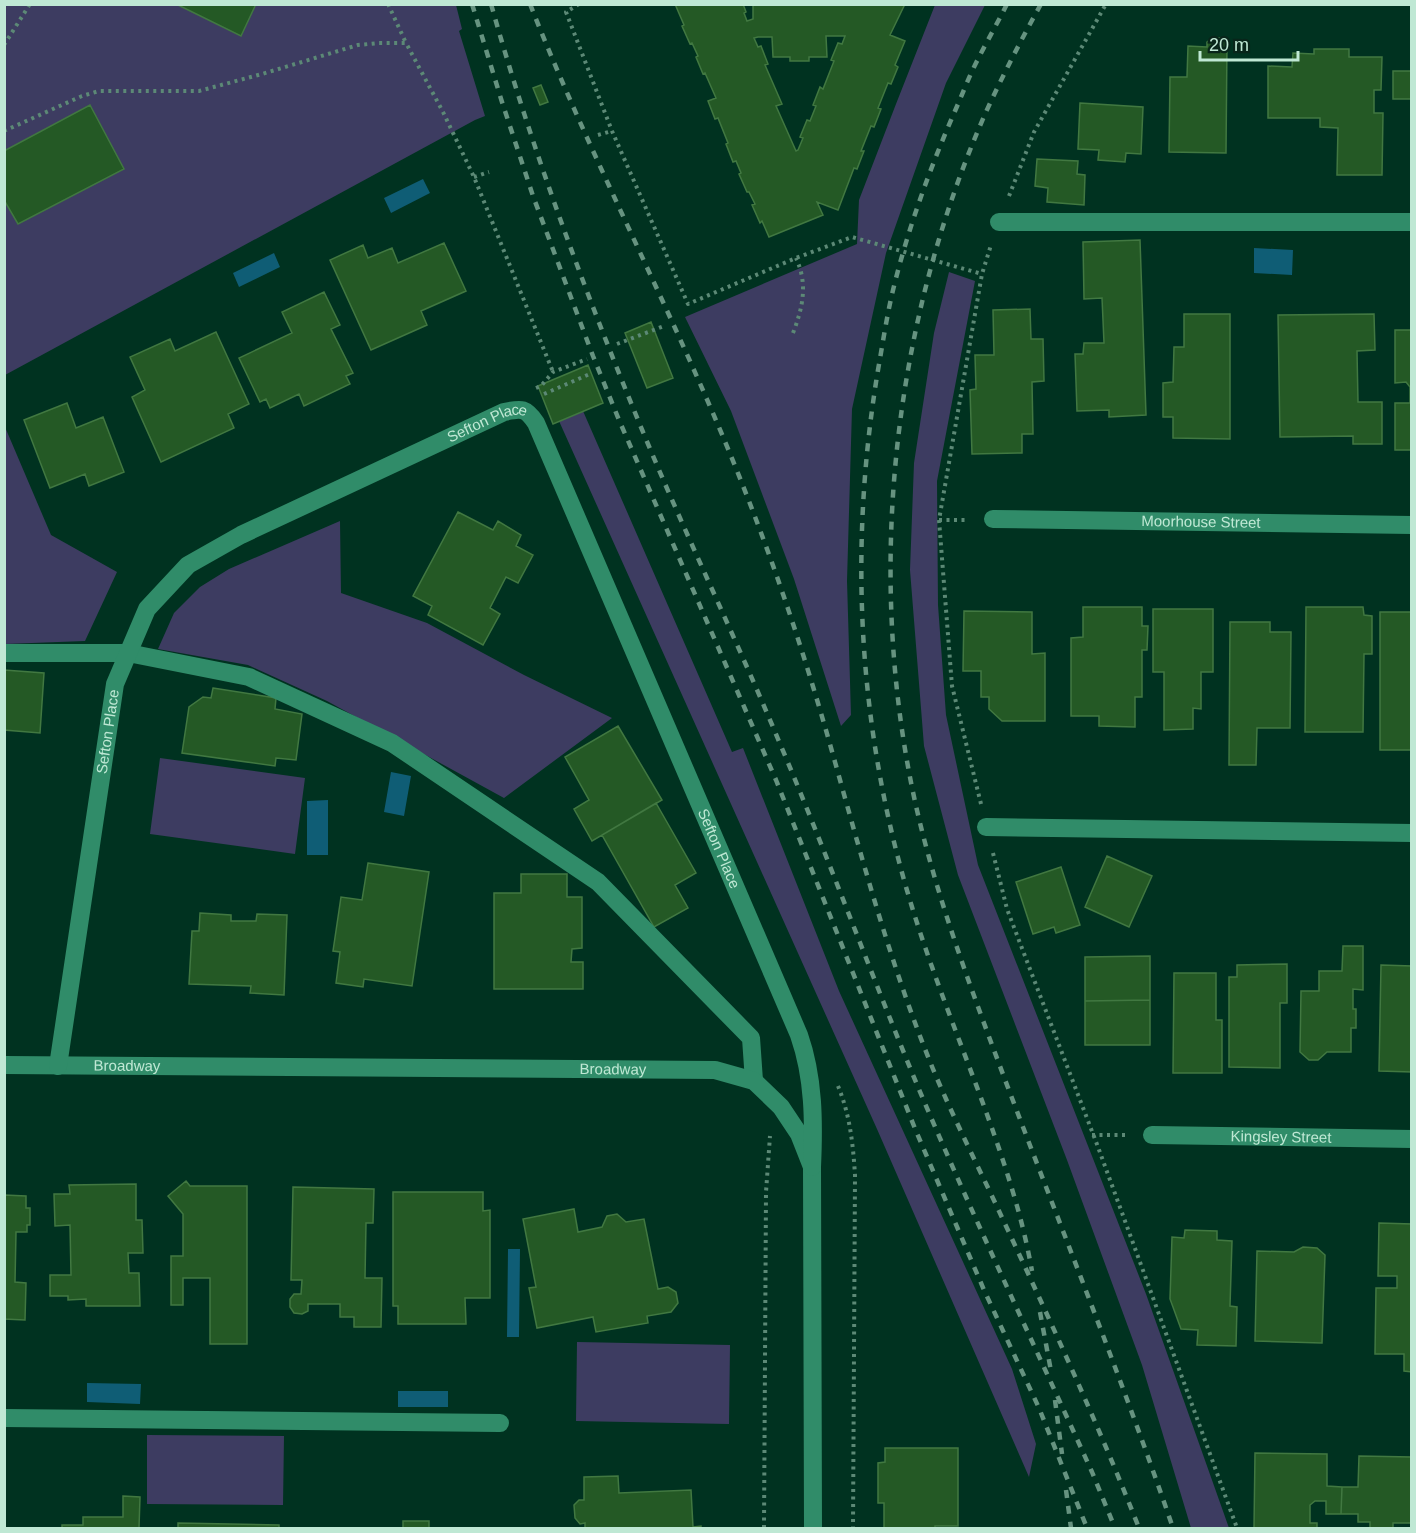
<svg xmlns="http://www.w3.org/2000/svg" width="1416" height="1533" viewBox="0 0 1416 1533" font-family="Helvetica,sans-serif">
<rect width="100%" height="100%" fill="#003220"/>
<!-- green -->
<path fill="#3d3c61" d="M 5,5 L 456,5 L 462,29 L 459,31 L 485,116 L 475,120 L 5,375 Z
M 935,5 L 985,5 L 946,83 L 886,253 L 852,409 L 847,581 L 851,715 L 841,726 L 794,579 L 731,411 L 685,317 L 857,244 L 859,200 L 896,104 Z
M 949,272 L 975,281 L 937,481 L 938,605 L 946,715 L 978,865 L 1146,1294 L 1229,1528 L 1191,1528 L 1142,1365 L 1067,1160 L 958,875 L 924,746 L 910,570 L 914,463 L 934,333 Z
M 583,411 L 732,752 L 743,748 L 839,991 L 1012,1369 L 1036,1444 L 1029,1477 L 877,1129 L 559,421 Z
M 5,427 L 51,535 L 117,572 L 85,641 L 5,644 Z
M 340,521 L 341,593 L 427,623 L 524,675 L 612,718 L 504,798 L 327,701 L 248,665 L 158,649 L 174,613 L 200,587 L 229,569 Z
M 160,758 L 305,778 L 295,854 L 150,834 Z
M 577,1342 L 730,1345 L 729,1424 L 576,1421 Z
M 147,1435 L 284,1436 L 283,1505 L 147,1504 Z"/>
<!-- water -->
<path fill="#0f5d75" d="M 423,179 L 430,193 L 391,213 L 384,198 Z
M 1254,248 L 1293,250 L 1292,275 L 1254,273 Z
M 274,253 L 280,267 L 239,287 L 233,273 Z
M 391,772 L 411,776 L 404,816 L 384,812 Z
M 328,800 L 328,855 L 307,855 L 307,801 Z
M 508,1249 L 520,1249 L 519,1337 L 507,1337 Z
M 87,1383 L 141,1384 L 140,1404 L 87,1402 Z
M 398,1391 L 448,1391 L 448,1407 L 398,1407 Z"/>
<!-- building -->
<path fill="#245925" stroke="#417841" stroke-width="1.5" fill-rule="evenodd" d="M 176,4 L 256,4 L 241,36 Z
M 675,4 L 743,4 L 746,12 L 744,13 L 747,21 L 753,19 L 753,4 L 905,4 L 890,35 L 905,41 L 895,65 L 898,67 L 891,84 L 888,83 L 878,108 L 881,109 L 874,127 L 871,126 L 861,151 L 864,151 L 857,169 L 854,168 L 838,210 L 817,202 L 823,215 L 769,237 L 762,221 L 760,223 L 752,205 L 755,204 L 749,192 L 747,192 L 739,174 L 741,173 L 736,161 L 733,162 L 726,144 L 728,143 L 718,118 L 715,119 L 708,101 L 716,98 L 705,73 L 703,74 L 696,57 L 698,56 L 692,43 L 690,44 L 682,26 L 684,25 ZM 826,36 L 845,36 L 842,44 L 838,43 L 831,60 L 834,61 L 823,89 L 820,87 L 813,105 L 816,106 L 810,121 L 807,120 L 800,137 L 803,138 L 798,150 L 796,151 L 776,106 L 782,104 L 765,65 L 768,64 L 761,46 L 758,47 L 754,38 L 758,37 L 772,37 L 773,57 L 790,57 L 790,61 L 809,61 L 809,57 L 827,57 Z
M 1212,38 L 1222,38 L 1227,43 L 1226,153 L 1169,152 L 1170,77 L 1187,77 L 1188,46 L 1207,47 L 1207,42 Z
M 1314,49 L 1349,49 L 1349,57 L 1382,57 L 1381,90 L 1374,90 L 1374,113 L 1383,113 L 1382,175 L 1337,175 L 1338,128 L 1320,127 L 1320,118 L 1268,118 L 1268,66 L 1292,67 L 1293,53 L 1314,54 Z
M 1393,71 L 1412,71 L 1412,99 L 1393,99 Z
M 541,85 L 548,102 L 540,105 L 533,88 Z
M 1080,103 L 1143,107 L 1141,154 L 1126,153 L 1125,162 L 1098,160 L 1099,150 L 1078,149 Z
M 90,105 L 124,169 L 18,224 L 4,200 L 4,151 Z
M 1037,159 L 1078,161 L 1077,174 L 1085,175 L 1084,205 L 1047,202 L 1048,188 L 1035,186 Z
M 1140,240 L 1146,415 L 1109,417 L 1109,410 L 1077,411 L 1075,354 L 1083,354 L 1084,343 L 1104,343 L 1102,298 L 1084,299 L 1083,242 Z
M 444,243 L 466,291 L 421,311 L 427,325 L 371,350 L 330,260 L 363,245 L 368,258 L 392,248 L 398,263 Z
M 324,292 L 340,325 L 331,329 L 353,373 L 346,376 L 350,384 L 304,406 L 299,394 L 270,408 L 266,399 L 260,402 L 239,358 L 292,333 L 282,312 Z
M 1030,309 L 1031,339 L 1043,339 L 1044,381 L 1032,382 L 1033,434 L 1022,434 L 1022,453 L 972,454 L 970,390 L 976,389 L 975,355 L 994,355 L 993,310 Z
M 1184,314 L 1230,314 L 1230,439 L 1173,438 L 1173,417 L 1163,417 L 1163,383 L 1173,382 L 1174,347 L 1184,347 Z
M 1374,314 L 1375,350 L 1357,351 L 1358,402 L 1382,402 L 1382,444 L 1353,444 L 1353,436 L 1280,437 L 1278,315 Z
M 651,322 L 673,378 L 647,388 L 625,333 Z
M 1395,330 L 1412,330 L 1412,450 L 1395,450 L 1395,403 L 1410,403 L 1410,387 L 1406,382 L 1395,383 Z
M 216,332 L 249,404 L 228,414 L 234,428 L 161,462 L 132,397 L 145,390 L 130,357 L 170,339 L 175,351 Z
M 588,365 L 603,403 L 553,424 L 538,386 Z
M 67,403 L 76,428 L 103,417 L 124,472 L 89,486 L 85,474 L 50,488 L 24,420 Z
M 458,512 L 493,530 L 498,521 L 521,535 L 516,546 L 533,555 L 518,583 L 506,577 L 490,608 L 500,614 L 483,645 L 428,615 L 432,606 L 413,596 Z
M 1083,607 L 1142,607 L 1142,626 L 1148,626 L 1147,650 L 1142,650 L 1142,697 L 1135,697 L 1135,727 L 1099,726 L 1099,716 L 1071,716 L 1071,638 L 1083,637 Z
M 1306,607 L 1363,607 L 1364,615 L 1372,616 L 1372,654 L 1364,654 L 1363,732 L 1305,732 Z
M 1153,609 L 1213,609 L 1213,672 L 1201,672 L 1201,709 L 1193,708 L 1193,729 L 1164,730 L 1164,672 L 1153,672 Z
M 964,611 L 1032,612 L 1032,654 L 1045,653 L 1045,721 L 1002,721 L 989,709 L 989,697 L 981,697 L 981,671 L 963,671 Z
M 1380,612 L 1412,612 L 1412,750 L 1380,750 Z
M 1230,622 L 1270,622 L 1270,632 L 1291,632 L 1290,728 L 1257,728 L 1256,765 L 1229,765 Z
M 4,670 L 44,673 L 40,733 L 4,730 Z
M 213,688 L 276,698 L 275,709 L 302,714 L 296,760 L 276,758 L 275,766 L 182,753 L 189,707 L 203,697 L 211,698 Z
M 618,726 L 662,800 L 592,841 L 574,809 L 589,800 L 565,757 Z
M 656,803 L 696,873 L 675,885 L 688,908 L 654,927 L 602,835 Z
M 1107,856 L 1152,876 L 1129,927 L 1085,907 Z
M 368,863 L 429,872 L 412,986 L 364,979 L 363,987 L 336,983 L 340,952 L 333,951 L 341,897 L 362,900 Z
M 1061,867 L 1080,925 L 1056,933 L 1054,927 L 1033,934 L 1016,882 Z
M 521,874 L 567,874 L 567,897 L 582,897 L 582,948 L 572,949 L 571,962 L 583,962 L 583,989 L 494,989 L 494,893 L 521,893 Z
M 200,913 L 231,915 L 231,921 L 256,921 L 257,914 L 287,915 L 284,995 L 250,993 L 251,986 L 189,984 L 192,931 L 199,931 Z
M 1343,946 L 1363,946 L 1363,990 L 1353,989 L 1353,1009 L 1356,1009 L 1356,1028 L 1351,1028 L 1351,1052 L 1327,1052 L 1318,1060 L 1309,1060 L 1300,1052 L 1301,991 L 1319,991 L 1319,971 L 1342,971 Z
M 1150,956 L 1150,1000 L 1085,1001 L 1085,957 Z
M 1287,964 L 1287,1003 L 1280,1003 L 1280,1068 L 1229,1067 L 1229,977 L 1237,977 L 1237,965 Z
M 1381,965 L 1412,966 L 1412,1072 L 1379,1071 Z
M 1174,973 L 1216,973 L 1216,1020 L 1222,1020 L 1222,1073 L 1173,1073 Z
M 1150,1000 L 1150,1045 L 1085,1045 L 1085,1001 Z
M 186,1181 L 190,1186 L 247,1186 L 247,1344 L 210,1344 L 210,1278 L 183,1278 L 183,1305 L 171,1305 L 171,1256 L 183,1256 L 183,1214 L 168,1196 Z
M 136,1184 L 136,1220 L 142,1220 L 143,1253 L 128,1253 L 129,1273 L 139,1273 L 140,1306 L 86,1306 L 86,1299 L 68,1300 L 68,1296 L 50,1296 L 50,1275 L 71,1275 L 70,1225 L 55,1226 L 54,1194 L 70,1194 L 69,1185 Z
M 293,1187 L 374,1189 L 373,1223 L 366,1223 L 365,1278 L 382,1278 L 381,1327 L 354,1327 L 354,1317 L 340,1317 L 340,1304 L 308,1304 L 308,1311 L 302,1314 L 294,1313 L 290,1307 L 290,1299 L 294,1294 L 301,1294 L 302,1280 L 291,1280 Z
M 393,1192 L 483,1192 L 483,1211 L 490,1210 L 490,1298 L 465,1298 L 466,1324 L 398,1324 L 398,1306 L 393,1306 Z
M 4,1195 L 26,1196 L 26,1208 L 30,1208 L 30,1225 L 27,1225 L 27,1232 L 16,1232 L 15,1282 L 26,1283 L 25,1320 L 4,1319 Z
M 574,1209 L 578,1232 L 602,1227 L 607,1216 L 617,1214 L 626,1222 L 644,1219 L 658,1289 L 668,1287 L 676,1292 L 678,1303 L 671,1312 L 647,1316 L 648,1323 L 596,1332 L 593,1317 L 537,1328 L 529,1288 L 536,1287 L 523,1219 Z
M 1379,1223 L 1412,1224 L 1412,1372 L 1404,1371 L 1404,1354 L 1375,1354 L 1376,1288 L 1397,1288 L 1397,1276 L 1378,1276 Z
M 1185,1230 L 1217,1231 L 1217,1240 L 1232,1241 L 1230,1306 L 1237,1307 L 1236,1346 L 1197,1345 L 1198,1330 L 1181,1329 L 1170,1299 L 1172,1237 L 1184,1238 Z
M 1303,1247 L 1317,1248 L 1325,1255 L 1322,1343 L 1255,1341 L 1257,1251 L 1294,1252 Z
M 885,1448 L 958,1448 L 958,1526 L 935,1526 L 935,1528 L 884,1528 L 884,1503 L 878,1503 L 878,1463 L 885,1462 Z
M 1255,1453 L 1327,1454 L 1327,1486 L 1342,1487 L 1341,1514 L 1326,1514 L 1326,1501 L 1315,1501 L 1310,1505 L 1310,1523 L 1317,1523 L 1317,1528 L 1254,1528 Z
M 1359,1456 L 1412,1457 L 1412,1523 L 1393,1523 L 1393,1528 L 1370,1528 L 1370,1522 L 1358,1522 L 1358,1514 L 1341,1514 L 1342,1487 L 1358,1487 Z
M 618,1476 L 619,1493 L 691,1490 L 693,1527 L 701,1526 L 701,1528 L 585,1528 L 585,1523 L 580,1524 L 575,1518 L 574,1505 L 579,1500 L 584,1500 L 584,1477 Z
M 123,1496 L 140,1497 L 139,1528 L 62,1528 L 62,1525 L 83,1525 L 83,1517 L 123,1517 Z
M 403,1521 L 429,1521 L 429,1528 L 403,1528 Z
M 178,1523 L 279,1525 L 279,1528 L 178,1528 Z"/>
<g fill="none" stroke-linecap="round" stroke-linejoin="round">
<!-- path -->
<path stroke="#5c8976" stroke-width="4" stroke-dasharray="3 4.5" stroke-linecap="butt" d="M 388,4 L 406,43
M 579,4 L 566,12 L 612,131 L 688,304 L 796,258 L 852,237 L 982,274
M 4,45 L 30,4
M 4,131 L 82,96 L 99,91 L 199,91 L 262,74 L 358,45 L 379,43 L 406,43 L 443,112 L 474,177 L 553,372
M 598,135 L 612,131
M 474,177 L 489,172
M 1009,196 L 1034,132 L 1106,4
M 793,333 C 803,307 808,284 796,258
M 617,344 L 664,326
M 536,388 L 541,386 L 553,372 L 587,359
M 544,394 L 592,373
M 939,520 L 969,520
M 981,804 L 952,686 L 939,520 L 982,274 L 991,245
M 993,853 L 1007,909 L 1098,1147 L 1237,1528
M 838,1086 C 850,1115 853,1144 855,1175 L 853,1528
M 1092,1135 L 1127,1135
M 764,1528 L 766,1192 L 770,1136"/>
<!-- lane -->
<path stroke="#308c69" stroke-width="18" d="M 999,222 L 1412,222
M 4,653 L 128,653 L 249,677 L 392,743 L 598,882 L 751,1038 L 754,1081
M 986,827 L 1412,833
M 4,1418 L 500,1423"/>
<!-- street -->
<g stroke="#308c69" stroke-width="18">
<path id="s1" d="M 993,519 L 1412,525"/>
<path id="s2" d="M 4,1065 L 715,1070 L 754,1081 L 781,1107 L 799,1134 L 812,1167 L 813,1528"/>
<path id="s3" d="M 58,1066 L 115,684 L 147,609 L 188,565 L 241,535 L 504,412 C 522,408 526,408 536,423 L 799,1035 C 814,1078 814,1122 812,1167"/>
<path id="s4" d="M 1152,1135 L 1412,1139"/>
</g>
<!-- rail -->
<path stroke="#669380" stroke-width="4.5" stroke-dasharray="8 8" stroke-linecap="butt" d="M 472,4 L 502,102 L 533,196 L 593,356 L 619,420 L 776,780 L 916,1131 L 984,1290 L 1039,1408 L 1087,1528
M 491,4 C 532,150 585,292 643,432 C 686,536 735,636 778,739 C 827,854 870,972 918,1087 C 973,1217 1034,1344 1092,1472 L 1115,1528
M 530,4 C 596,171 682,329 747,496 C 781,583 810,672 835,762 C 864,866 892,969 933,1069 C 953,1117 977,1164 999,1211 C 1048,1316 1097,1421 1139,1528
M 1007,4 C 997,24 986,43 976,63 C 968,79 962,95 955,111 C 930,168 909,226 894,286 C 887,314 883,342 878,370 C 848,550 858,732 912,907 C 943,1008 988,1104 1017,1206 C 1023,1227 1028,1249 1032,1271
M 1041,4 C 1021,40 1003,75 986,112 C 896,315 868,553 909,772 C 929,879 969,983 1007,1085 C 1063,1233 1122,1379 1173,1528
M 1040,1312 L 1051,1371
M 1055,1400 L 1062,1454
M 1066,1490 L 1071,1528"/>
</g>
<g text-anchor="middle" stroke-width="5" stroke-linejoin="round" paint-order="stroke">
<!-- street labels -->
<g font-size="15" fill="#bfe8d4" stroke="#08251a">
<text dy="5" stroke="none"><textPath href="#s3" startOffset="860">Sefton Place</textPath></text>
<text dy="5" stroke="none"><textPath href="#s1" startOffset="208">Moorhouse Street</textPath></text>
<text dy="5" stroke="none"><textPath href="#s3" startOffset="338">Sefton Place</textPath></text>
<text dy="5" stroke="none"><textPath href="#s3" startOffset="1380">Sefton Place</textPath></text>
<text dy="5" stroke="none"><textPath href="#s2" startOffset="123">Broadway</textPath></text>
<text dy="5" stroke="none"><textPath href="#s2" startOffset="609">Broadway</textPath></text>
<text dy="5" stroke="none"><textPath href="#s4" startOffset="129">Kingsley Street</textPath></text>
</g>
</g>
<!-- border -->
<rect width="1416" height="1533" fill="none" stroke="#bfe8d4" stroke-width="12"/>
<!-- scale -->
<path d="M1200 51v9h98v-9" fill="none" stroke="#bfe8d4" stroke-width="3"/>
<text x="1209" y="51" font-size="18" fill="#bfe8d4" stroke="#08251a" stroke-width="4.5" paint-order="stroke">20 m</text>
</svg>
